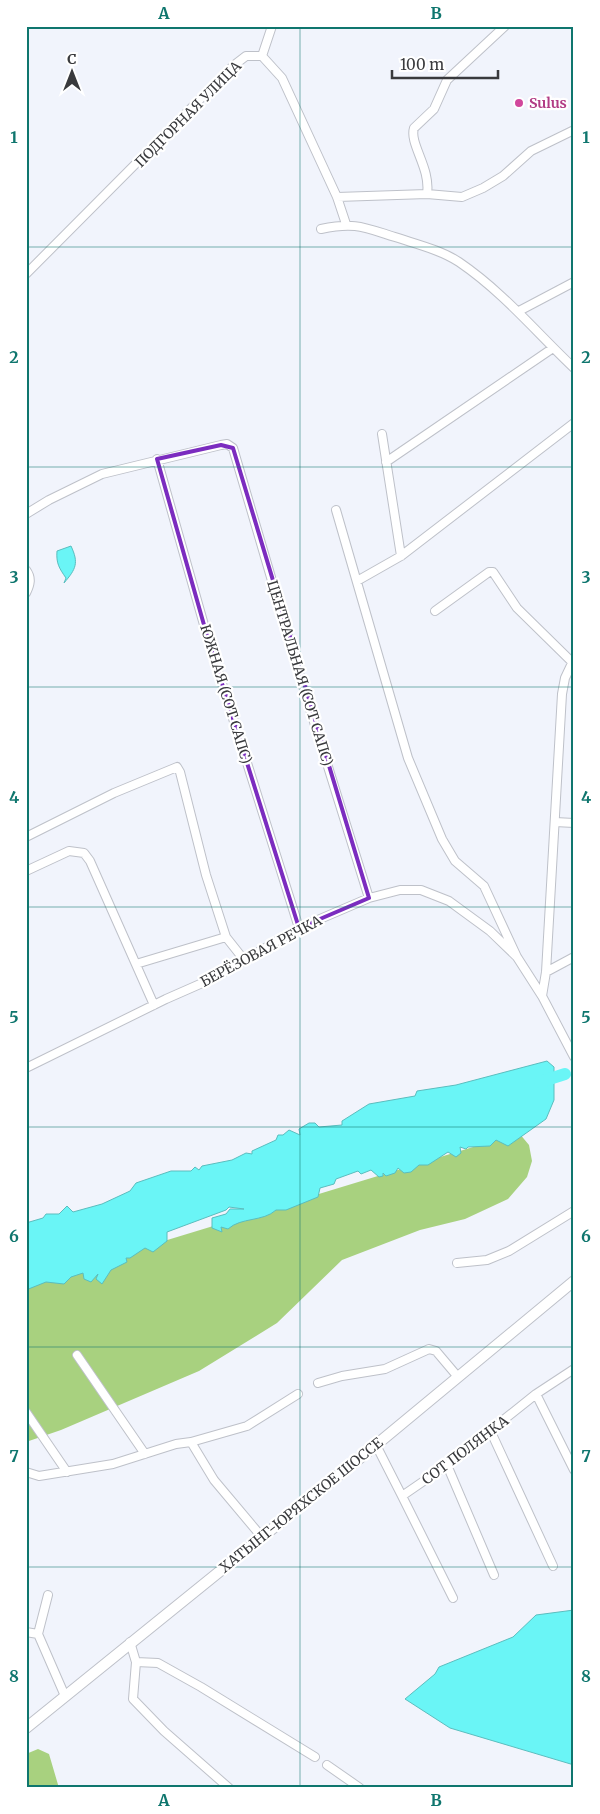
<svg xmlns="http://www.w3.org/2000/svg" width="600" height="1814" viewBox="0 0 600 1814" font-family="Merriweather,serif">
<rect width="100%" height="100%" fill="#f1f4fc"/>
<!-- green -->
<path fill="#a8d17f" d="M 519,1133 L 529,1145 L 532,1161 L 527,1177 L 508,1199 L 465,1219 L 420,1230 L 342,1260 L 277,1323 L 199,1371 L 61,1430 L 26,1442 L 26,1283 Z
M 38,1749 L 49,1754 L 59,1788 L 26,1788 L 26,1754 Z"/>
<!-- water -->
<path fill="#6af5f6" stroke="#5bbdbe" d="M 71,546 C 79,563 76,569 64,583 L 66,578 C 59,568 56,563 57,551 Z
M 547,1061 L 554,1067 L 554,1100 L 546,1119 L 508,1146 L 496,1140 L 490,1146 L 468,1147 L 466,1149 L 460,1147 L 461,1153 L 456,1157 L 448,1152 L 428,1165 L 419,1165 L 411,1172 L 404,1173 L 398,1168 L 395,1173 L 386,1176 L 383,1173 L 383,1176 L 379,1177 L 371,1170 L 361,1174 L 358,1171 L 336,1179 L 334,1184 L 320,1188 L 318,1197 L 286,1210 L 276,1210 C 263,1222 241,1217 228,1229 L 221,1227 L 222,1232 L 212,1228 L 212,1218 L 226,1214 L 230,1209 L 244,1209 L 229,1207 L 226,1210 L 167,1232 L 167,1241 L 153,1252 L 145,1248 L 130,1258 L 126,1258 L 127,1262 L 111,1270 L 102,1284 L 96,1279 L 98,1274 L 91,1282 L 84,1279 L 83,1273 L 71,1277 L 64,1284 L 46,1282 L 26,1290 L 26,1223 L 43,1218 L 46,1214 L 59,1214 L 67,1206 L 73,1212 L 102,1204 L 130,1191 L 136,1183 L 171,1171 L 191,1171 L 195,1167 L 199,1170 L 202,1166 L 232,1160 L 246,1153 L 252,1154 L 252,1151 L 276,1140 L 278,1135 L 283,1135 L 289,1130 L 300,1135 L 299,1129 L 309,1123 L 315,1123 L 319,1127 L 342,1125 L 342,1121 L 369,1104 L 415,1096 L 417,1091 L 456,1085 Z
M 574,1610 L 574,1765 L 450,1728 L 405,1699 L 435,1674 L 439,1667 L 513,1637 L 536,1615 Z"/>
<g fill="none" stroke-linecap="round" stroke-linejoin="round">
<!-- river -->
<path stroke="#6af5f6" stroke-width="12" d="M 540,1082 L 565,1074"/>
<!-- street casing -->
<g stroke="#bec1c9" stroke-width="10">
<path id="street" d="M 262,56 L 272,26
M 427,194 C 431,168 409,144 414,128 L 434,109 L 447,80 L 505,26
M 337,197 L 427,194 L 462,197 L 483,188 L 503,176 L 531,151 L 574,130
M 321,229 C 355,222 363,227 395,237 C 416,244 441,250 459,262 C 503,292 536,332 574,368
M 26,274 L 233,66 L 246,56 L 262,56 L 282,78 L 337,197 L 346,224
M 519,311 L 574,282
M 382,434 L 401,556
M 157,459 L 208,639 L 299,928
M 386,462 L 553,348
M 336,510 L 408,758 L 442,839 L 455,861 L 484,886 L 517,957 L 542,996
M 26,514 L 49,500 L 102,474 L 221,445 L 227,444 L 233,448 L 305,693 L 369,898
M 26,570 C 32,578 30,585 26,593
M 357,581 L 401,556 L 574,423
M 435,611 L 489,572 L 493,572 L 517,608 L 572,662
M 574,659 L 565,678 L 562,694 L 546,972 L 542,996 L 574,1057
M 555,822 L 574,823
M 26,837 L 114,793 L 177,767 L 180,772 L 206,875 L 226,937 L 245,961
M 26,871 L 69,851 L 84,853 L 90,861 L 154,1005
M 136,964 L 226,937
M 546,972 L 574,957
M 26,1068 L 166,999 L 216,977 L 299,928 L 369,898 L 400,890 L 421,890 L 449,901 L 490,931 L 517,957
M 457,1263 L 487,1260 L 509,1251 L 574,1211
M 77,1355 L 145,1454
M 318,1383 L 342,1376 L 385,1369 L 429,1349 L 436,1351 L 458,1377
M 536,1394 L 574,1470
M 26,1412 L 67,1472
M 491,1432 L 553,1566
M 191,1442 L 247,1426 L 298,1394
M 376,1445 L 402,1496 L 447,1465 L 536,1394 L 574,1369
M 447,1465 L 494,1575
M 26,1472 L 39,1476 L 113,1464 L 176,1444 L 191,1442 L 214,1480 L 261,1536
M 402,1496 L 453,1598
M 26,1632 L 38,1634 L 65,1696
M 38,1634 L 48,1595
M 130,1642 L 136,1662 L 133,1699 L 164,1731 L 229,1788
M 136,1662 L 158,1663 L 201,1687 L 315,1757
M 327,1765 L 360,1788"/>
</g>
<!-- secondary casing -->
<g stroke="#bec1c9" stroke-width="12">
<path id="secondary" d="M 26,1728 L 376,1445 L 574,1281"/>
</g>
<!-- street -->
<use href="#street" stroke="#fff" stroke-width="8"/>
<!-- secondary -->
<use href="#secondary" stroke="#fff" stroke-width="10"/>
</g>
<!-- marked area -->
<path fill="none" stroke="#7b2cbf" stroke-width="4" stroke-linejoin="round" d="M 221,445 L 233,448 L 369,898 L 299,928 L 208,639 L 157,459 Z"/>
<!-- grid -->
<path fill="none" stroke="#0f766e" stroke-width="1" stroke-opacity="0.55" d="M 300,26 L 300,1788M 26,247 L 574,247M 26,467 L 574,467M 26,687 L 574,687M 26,907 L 574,907M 26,1127 L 574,1127M 26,1347 L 574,1347M 26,1567 L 574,1567"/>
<!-- markers -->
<circle fill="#d1479c" stroke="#fff" stroke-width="2" cx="519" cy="103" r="5"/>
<g text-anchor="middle" stroke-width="4.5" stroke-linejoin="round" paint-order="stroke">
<!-- hotel labels -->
<g font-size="14" font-weight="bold" fill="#b23c85" stroke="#fff" text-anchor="start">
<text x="529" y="108">Sulus</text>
</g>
<!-- street labels -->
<g font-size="14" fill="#393a3d" stroke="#fff">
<text transform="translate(188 114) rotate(-45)" y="5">ПОДГОРНАЯ УЛИЦА</text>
<text transform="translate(300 673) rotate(73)" y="5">ЦЕНТРАЛЬНАЯ (СОТ САПС)</text>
<text transform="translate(226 694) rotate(73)" y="5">ЮЖНАЯ (СОТ САПС)</text>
<text transform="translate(261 951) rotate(-28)" y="5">БЕРЁЗОВАЯ РЕЧКА</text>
<text transform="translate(465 1450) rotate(-37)" y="5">СОТ ПОЛЯНКА</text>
<text transform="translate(301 1505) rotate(-39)" y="5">ХАТЫНГ-ЮРЯХСКОЕ ШОССЕ</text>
</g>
</g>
<!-- border -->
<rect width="600" height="1814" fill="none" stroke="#ffffff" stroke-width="55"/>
<!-- north arrow -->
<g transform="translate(72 72)" stroke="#ffffff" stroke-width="4" paint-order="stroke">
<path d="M0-4L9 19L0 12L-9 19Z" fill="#393a3d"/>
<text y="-8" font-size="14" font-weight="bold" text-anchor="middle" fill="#393a3d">С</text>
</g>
<!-- scale -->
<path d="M392 70v8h106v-8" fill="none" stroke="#393a3d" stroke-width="2.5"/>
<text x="400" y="70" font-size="15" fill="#393a3d" stroke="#ffffff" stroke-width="4" paint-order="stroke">100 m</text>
<rect x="28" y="28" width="544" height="1758" fill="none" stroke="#0f766e" stroke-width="2"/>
<g font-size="16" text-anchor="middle" font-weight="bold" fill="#0f766e">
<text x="164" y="19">A</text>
<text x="436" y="19">B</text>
<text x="14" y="143">1</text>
<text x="586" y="143">1</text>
<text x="14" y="363">2</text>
<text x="586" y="363">2</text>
<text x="14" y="583">3</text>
<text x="586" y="583">3</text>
<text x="14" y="803">4</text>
<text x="586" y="803">4</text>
<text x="14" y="1023">5</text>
<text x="586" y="1023">5</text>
<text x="14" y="1242">6</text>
<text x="586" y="1242">6</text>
<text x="14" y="1462">7</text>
<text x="586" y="1462">7</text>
<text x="14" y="1682">8</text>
<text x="586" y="1682">8</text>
<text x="164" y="1806">A</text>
<text x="436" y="1806">B</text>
</g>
</svg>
